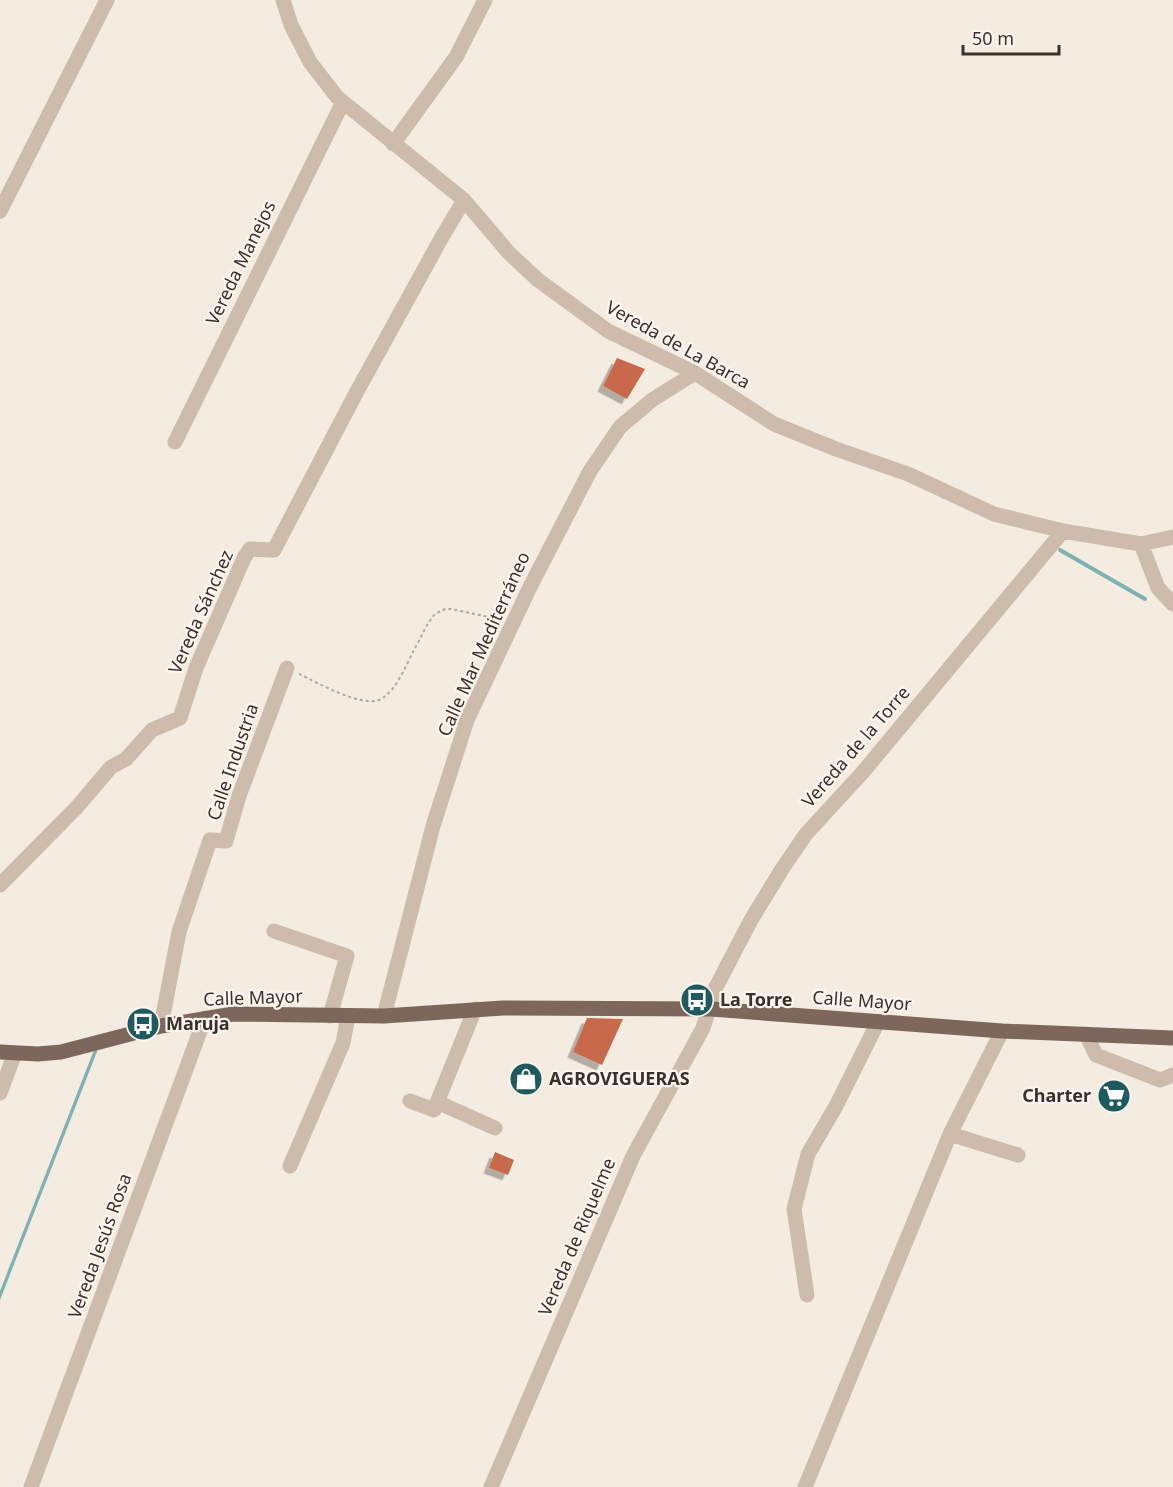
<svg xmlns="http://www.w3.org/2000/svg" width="1173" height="1487" viewBox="0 0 1173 1487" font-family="'Noto Sans',sans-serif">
<defs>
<filter id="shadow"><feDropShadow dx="-5.5" dy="5.5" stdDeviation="0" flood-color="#0004"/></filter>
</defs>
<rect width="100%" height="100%" fill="#f4ebe1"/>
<!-- water -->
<path fill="#7fb0b2" d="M 98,1049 L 0,1300 L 0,1291 L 94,1050 Z"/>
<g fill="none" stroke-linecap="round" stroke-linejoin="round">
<!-- stream -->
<path stroke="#7fb0b2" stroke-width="4" d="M 1060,550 L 1145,599"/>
</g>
<!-- building -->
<path fill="#c8694b" filter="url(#shadow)" d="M 617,358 L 645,369 L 627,399 L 603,386 Z
M 587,1018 L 623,1019 L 602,1065 L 573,1052 Z
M 495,1152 L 514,1160 L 508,1175 L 489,1168 Z"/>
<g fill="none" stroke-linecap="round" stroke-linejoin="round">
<!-- path -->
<path stroke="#b9a596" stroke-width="2" stroke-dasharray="3 3" stroke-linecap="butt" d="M 299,674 C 316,682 364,709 381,699 C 397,690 406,665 414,650 C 421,638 426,624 435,614 L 445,609 L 451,609 L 498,619"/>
<!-- minor -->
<path stroke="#cdbbac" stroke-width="15" d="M 283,0 L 291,25 L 310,62 L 337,97 L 464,200 L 509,253 L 538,280 L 608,331 L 695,373 L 774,424 L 836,449 L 908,474 L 994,514 L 1063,531 L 1141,544 L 1173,537
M 393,144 L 456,57 L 485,0
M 0,211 L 107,0
M 175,442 L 343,102
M 1141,544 L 1158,588 L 1173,604
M 0,885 L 77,807 L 111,767 L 126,759 L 152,730 L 180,718 L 196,668 L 244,558 L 250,549 L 274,550 L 355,395 L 442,237 L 464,200
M 274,931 L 347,956 L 330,1016
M 384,1016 L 433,826 L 467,720 L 531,585 L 590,471 L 620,427 L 652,400 L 695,373
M 161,1026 L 179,932 L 210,840 L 226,841 L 239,796 L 287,668
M 1086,1034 L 1096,1055 L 1160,1080 L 1173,1075
M 0,1093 L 15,1053
M 410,1101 L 434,1110 L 475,1009
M 437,1102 L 495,1128
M 950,1134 L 1018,1155
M 290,1166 L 343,1043 L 348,1016
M 807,1295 L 794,1209 L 808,1154 L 836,1106 L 878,1022
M 31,1487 L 205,1018
M 491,1487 L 633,1156 L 703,1028 L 716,987 L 751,920 L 782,869 L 806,834 L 863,772 L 1063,531
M 805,1487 L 950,1134 L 1002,1031"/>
<!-- major -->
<path stroke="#7d675c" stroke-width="15" d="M 0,1052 L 38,1054 L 61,1052 L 161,1026 L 233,1014 L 384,1016 L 503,1008 L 711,1009 L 1002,1031 L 1173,1038"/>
</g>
<!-- icons -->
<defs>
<g id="bus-disc" transform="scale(1.725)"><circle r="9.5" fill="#1f5a5e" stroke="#fbf5ee"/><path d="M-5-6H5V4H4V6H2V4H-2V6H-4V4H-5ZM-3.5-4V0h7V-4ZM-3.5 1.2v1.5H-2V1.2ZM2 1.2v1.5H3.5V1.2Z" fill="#fff"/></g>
<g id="shop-disc" transform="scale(1.725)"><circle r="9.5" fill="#1f5a5e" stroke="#fbf5ee"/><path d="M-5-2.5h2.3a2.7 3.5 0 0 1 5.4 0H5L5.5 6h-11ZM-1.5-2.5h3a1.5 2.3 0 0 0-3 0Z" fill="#fff"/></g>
<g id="supermarket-disc" transform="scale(1.725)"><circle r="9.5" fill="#1f5a5e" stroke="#fbf5ee"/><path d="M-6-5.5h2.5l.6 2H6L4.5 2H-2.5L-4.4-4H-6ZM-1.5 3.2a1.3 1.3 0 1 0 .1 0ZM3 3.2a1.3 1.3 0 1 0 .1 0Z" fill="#fff"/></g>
</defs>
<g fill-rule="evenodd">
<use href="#bus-disc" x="697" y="1000"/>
<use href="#bus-disc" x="143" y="1024"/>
<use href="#shop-disc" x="526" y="1079"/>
<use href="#supermarket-disc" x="1114" y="1096"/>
</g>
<g text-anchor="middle" stroke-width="4.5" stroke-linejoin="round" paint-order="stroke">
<!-- street labels -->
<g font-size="18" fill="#3b302b" stroke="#fbf5ee">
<text transform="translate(241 263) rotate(-64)" y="6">Vereda Manejos</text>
<text transform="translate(678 345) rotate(29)" y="6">Vereda de La Barca</text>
<text transform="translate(201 612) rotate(-66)" y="6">Vereda Sánchez</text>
<text transform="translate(484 644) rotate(-66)" y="6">Calle Mar Mediterráneo</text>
<text transform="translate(856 747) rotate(-49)" y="6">Vereda de la Torre</text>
<text transform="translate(233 762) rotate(-71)" y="6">Calle Industria</text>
<text transform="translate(253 998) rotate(-2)" y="6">Calle Mayor</text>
<text transform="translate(862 1001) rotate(4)" y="6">Calle Mayor</text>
<text transform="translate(577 1237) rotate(-67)" y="6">Vereda de Riquelme</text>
<text transform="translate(100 1246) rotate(-70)" y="6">Vereda Jesús Rosa</text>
</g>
<!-- poi labels -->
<g font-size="18" font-weight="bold" fill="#3b302b" stroke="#fbf5ee" text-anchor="start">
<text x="720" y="1006">La Torre</text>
<text x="166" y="1030">Maruja</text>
<text x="549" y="1085">AGROVIGUERAS</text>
<text x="1091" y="1102" text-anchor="end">Charter</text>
</g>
</g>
<!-- scale -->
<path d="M963 45v9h96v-9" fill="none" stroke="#3b302b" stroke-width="3"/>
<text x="972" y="45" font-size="18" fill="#3b302b" stroke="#fbf5ee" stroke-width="4.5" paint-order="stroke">50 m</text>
</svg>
